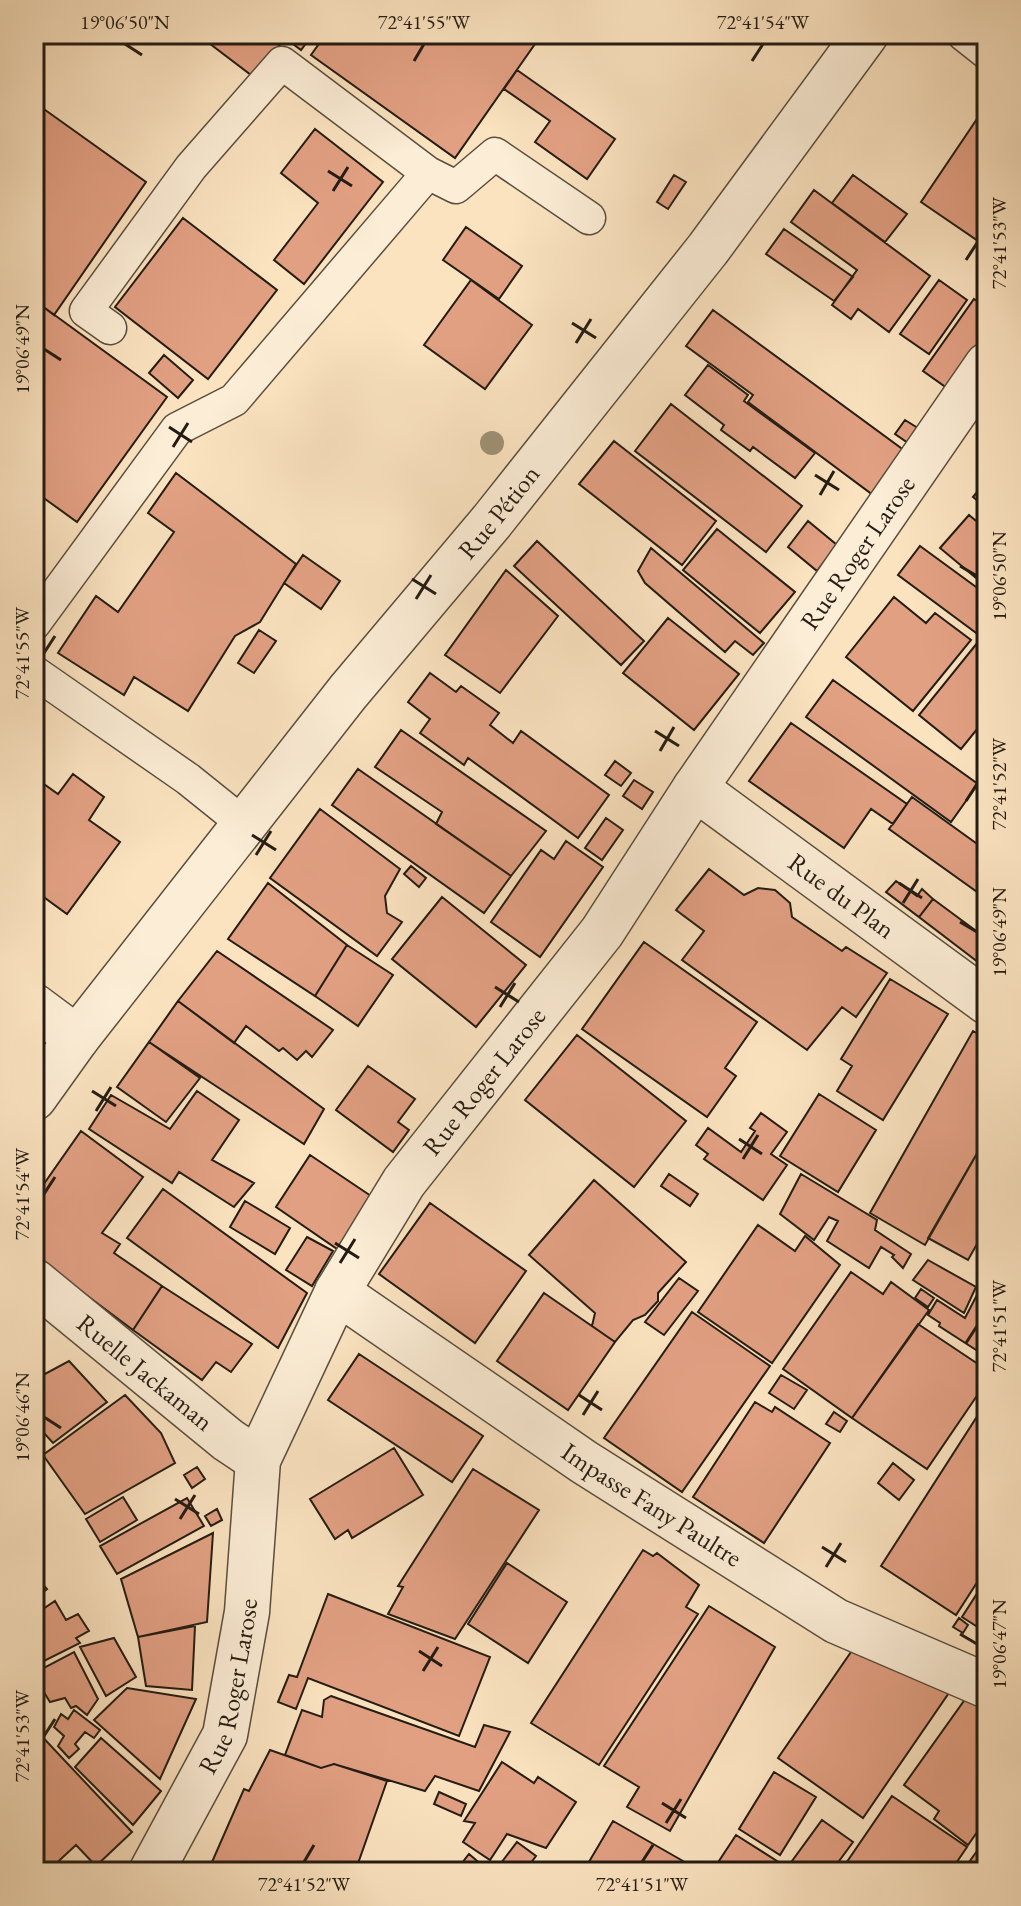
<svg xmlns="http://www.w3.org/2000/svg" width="1021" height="1906" viewBox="0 0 1021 1906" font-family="'EB Garamond',serif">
<rect width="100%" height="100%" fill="#fbe3c0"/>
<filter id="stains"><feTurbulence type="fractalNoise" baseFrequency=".0025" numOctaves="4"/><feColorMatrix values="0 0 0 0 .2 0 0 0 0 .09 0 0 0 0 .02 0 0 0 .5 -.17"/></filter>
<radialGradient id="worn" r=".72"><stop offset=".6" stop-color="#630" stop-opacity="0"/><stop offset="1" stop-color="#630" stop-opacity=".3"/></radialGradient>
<!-- building -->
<path fill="#e2a083" stroke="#241c13" stroke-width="2" d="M 197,34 L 313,34 L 301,50 L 285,38 L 255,78 Z
M 326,34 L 542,34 L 455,158 L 311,55 Z
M 517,70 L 615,139 L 587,179 L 535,142 L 550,121 L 504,89 Z
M 34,102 L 146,182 L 54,315 L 34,300 Z
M 977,119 L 987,126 L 987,247 L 921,202 Z
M 315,129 L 383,182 L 304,284 L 274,260 L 318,203 L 281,173 Z
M 674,175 L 686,182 L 668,209 L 657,202 Z
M 853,175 L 907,214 L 885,242 L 832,203 Z
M 814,190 L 930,276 L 889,332 L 858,309 L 851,319 L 832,305 L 857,270 L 791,222 Z
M 183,218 L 277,290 L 208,379 L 115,307 Z
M 466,227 L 522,266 L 499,299 L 443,260 Z
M 784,229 L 853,277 L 834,301 L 766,254 Z
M 471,280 L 532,325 L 485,389 L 424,345 Z
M 939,280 L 967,300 L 929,354 L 900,334 Z
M 974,299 L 987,308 L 987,332 L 947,388 L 923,371 Z
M 34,300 L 167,397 L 77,522 L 34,491 Z
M 713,310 L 905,451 L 873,495 L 748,402 L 753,395 L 686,346 Z
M 164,355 L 193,380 L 178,398 L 149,373 Z
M 708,365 L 748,395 L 744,401 L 815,453 L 795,478 L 753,447 L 750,451 L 721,430 L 724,425 L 685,395 Z
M 671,404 L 802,506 L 766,552 L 635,451 Z
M 905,420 L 921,430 L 911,445 L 895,434 Z
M 614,441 L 716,521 L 682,565 L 579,484 Z
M 176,473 L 296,564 L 260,622 L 235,636 L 188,711 L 134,677 L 124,695 L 58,653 L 96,596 L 118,612 L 174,532 L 148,513 Z
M 987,480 L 987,509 L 973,497 Z
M 969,515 L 987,530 L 987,587 L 940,548 Z
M 808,521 L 837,545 L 817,571 L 788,547 Z
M 717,529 L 795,592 L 760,633 L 683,570 Z
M 537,541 L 644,641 L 621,665 L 514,566 Z
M 920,546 L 987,595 L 987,641 L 898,575 Z
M 651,548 L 764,643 L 753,655 L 735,641 L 725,652 L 645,583 L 638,571 Z
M 303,555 L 340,581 L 321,609 L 284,583 Z
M 506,570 L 558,616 L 500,693 L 445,655 Z
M 894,597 L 926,623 L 935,613 L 971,640 L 913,711 L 846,657 Z
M 668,618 L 739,674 L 694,730 L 623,673 Z
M 259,630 L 276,641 L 254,673 L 238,663 Z
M 978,642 L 987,650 L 987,717 L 961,749 L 919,715 Z
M 430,673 L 456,692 L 461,686 L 499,713 L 490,725 L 513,743 L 521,731 L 609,795 L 578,838 L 468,758 L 464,765 L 420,733 L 430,719 L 408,702 Z
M 833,680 L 978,784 L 951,822 L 806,717 Z
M 791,723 L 907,804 L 893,824 L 871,809 L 844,848 L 749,781 Z
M 401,730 L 546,831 L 511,876 L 436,824 L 442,812 L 375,767 Z
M 615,761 L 631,773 L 621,786 L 605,775 Z
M 358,769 L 511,876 L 484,913 L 332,805 Z
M 73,774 L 104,797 L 89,820 L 120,842 L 67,914 L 34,890 L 34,777 L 58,794 Z
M 634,780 L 653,792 L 642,809 L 623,796 Z
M 912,797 L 987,851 L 987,899 L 889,829 Z
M 320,809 L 400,869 L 385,896 L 387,913 L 402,922 L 377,956 L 270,878 Z
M 606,818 L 623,830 L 602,860 L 585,848 Z
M 566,841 L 603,867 L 540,957 L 491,922 L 541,850 L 554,859 Z
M 411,866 L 426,878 L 419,887 L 404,874 Z
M 709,869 L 744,895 L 758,888 L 775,890 L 790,903 L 792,917 L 842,951 L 846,947 L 887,973 L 856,1017 L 842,1007 L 807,1050 L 682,960 L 704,931 L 676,910 Z
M 896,881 L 917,896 L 922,889 L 933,899 L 919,917 L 886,892 Z
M 268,883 L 347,945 L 315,996 L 228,939 Z
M 442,897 L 526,965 L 476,1027 L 392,959 Z
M 933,899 L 987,939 L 987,969 L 919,917 Z
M 644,942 L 757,1022 L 725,1068 L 736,1076 L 707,1117 L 582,1029 Z
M 347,945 L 393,975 L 358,1026 L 315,996 Z
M 217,951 L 333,1030 L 312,1057 L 306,1051 L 297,1060 L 283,1048 L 279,1051 L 246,1026 L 234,1043 L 178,1001 Z
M 890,979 L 948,1014 L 883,1120 L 837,1091 L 852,1066 L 841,1059 Z
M 178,1001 L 324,1109 L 304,1144 L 149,1042 Z
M 973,1031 L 987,1039 L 987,1136 L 925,1245 L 870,1213 Z
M 577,1035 L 686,1121 L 634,1187 L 525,1100 Z
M 149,1042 L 200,1078 L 166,1122 L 117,1087 Z
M 368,1066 L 415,1099 L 398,1122 L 409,1130 L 393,1152 L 336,1110 Z
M 197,1091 L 239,1120 L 212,1160 L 254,1183 L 234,1207 L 179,1172 L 172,1183 L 89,1129 L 111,1095 L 170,1129 Z
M 819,1094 L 876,1130 L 838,1192 L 780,1156 Z
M 761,1113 L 787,1132 L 771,1154 L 787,1165 L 763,1200 L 704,1159 L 708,1154 L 696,1145 L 708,1128 L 741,1152 L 755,1131 L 750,1128 Z
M 81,1131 L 143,1177 L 102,1233 L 120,1244 L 114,1253 L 162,1286 L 133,1330 L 34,1256 L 34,1198 Z
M 987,1136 L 987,1249 L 977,1244 L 968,1260 L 928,1238 Z
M 310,1155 L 371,1196 L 340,1251 L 276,1207 Z
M 669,1174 L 698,1194 L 690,1206 L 661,1186 Z
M 801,1174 L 877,1220 L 875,1230 L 911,1254 L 903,1268 L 892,1257 L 894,1255 L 881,1247 L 869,1268 L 827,1241 L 838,1221 L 829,1217 L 814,1240 L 780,1214 Z
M 594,1180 L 686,1262 L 658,1293 L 658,1301 L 645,1315 L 633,1320 L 615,1342 L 592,1326 L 595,1313 L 529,1255 Z
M 163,1189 L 307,1293 L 278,1348 L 127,1238 Z
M 245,1201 L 290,1228 L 275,1254 L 230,1227 Z
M 430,1203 L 526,1271 L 475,1343 L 379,1274 Z
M 758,1225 L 795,1251 L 805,1236 L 840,1265 L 772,1363 L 698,1312 Z
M 307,1237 L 333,1251 L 312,1286 L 286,1270 Z
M 928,1260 L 976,1287 L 964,1313 L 913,1280 Z
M 851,1272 L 883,1294 L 891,1282 L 929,1310 L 852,1418 L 783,1369 Z
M 679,1278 L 698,1291 L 664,1335 L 645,1322 Z
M 162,1286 L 252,1344 L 231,1372 L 216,1362 L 202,1380 L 133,1330 Z
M 921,1289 L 934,1298 L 928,1307 L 915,1298 Z
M 544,1293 L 615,1342 L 568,1410 L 497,1361 Z
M 978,1293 L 987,1299 L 987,1357 L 939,1326 L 940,1323 L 928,1315 L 937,1300 L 965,1318 Z
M 692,1312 L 770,1366 L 682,1492 L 604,1438 Z
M 918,1324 L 987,1370 L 987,1381 L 927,1469 L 852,1418 Z
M 359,1354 L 483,1436 L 452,1482 L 328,1400 Z
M 69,1361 L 107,1402 L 53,1443 L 34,1422 L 34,1363 L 45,1374 Z
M 781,1375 L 807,1390 L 794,1409 L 769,1393 Z
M 125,1395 L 161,1433 L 175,1463 L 85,1514 L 43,1455 Z
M 987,1401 L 987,1567 L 956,1615 L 881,1566 Z
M 755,1402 L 772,1412 L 775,1407 L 830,1443 L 764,1543 L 693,1497 Z
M 834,1412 L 847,1421 L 840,1432 L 826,1424 Z
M 394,1448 L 423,1495 L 352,1538 L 348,1530 L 335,1539 L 310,1499 Z
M 893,1463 L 914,1480 L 899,1500 L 878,1483 Z
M 197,1467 L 205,1479 L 192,1488 L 184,1475 Z
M 473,1469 L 539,1510 L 455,1639 L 388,1614 L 403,1587 L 398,1586 Z
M 123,1497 L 137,1520 L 100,1542 L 86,1519 Z
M 187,1498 L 204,1526 L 117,1574 L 100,1546 Z
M 217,1509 L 222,1520 L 211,1526 L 205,1516 Z
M 213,1533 L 207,1622 L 138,1637 L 121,1579 Z
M 643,1550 L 653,1556 L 657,1553 L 699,1585 L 686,1607 L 698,1614 L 599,1765 L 531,1723 Z
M 507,1563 L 567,1602 L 528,1663 L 468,1624 Z
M 34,1574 L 47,1589 L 34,1599 Z
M 987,1578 L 987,1633 L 962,1617 Z
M 328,1594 L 490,1657 L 459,1736 L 308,1678 L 296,1709 L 278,1702 L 289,1675 L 297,1677 Z
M 55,1601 L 66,1620 L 78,1614 L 89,1631 L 76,1638 L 80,1643 L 38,1664 L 34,1659 L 34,1615 Z
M 709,1606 L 775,1647 L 670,1831 L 627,1807 L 639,1787 L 604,1766 Z
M 959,1618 L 968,1625 L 963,1633 L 953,1627 Z
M 195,1626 L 192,1690 L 146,1686 L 138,1637 Z
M 862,1636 L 955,1684 L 863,1818 L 778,1758 Z
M 114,1638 L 136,1677 L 106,1696 L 80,1647 Z
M 74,1652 L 98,1699 L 87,1715 L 76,1706 L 71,1708 L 65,1698 L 50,1702 L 34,1676 L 34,1673 Z
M 976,1684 L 987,1692 L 987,1818 L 968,1845 L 934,1819 L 939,1811 L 904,1785 Z
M 127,1688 L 196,1699 L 160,1779 L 94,1720 Z
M 331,1696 L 475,1747 L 484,1725 L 510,1732 L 479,1791 L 435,1776 L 425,1791 L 334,1764 L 321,1768 L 285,1755 L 302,1710 L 322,1717 L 324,1700 Z
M 74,1710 L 100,1730 L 94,1738 L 85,1732 L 75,1744 L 79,1749 L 69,1758 L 58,1746 L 64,1736 L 54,1727 L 61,1714 L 68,1719 Z
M 34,1728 L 132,1832 L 96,1866 L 76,1845 L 49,1870 L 34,1854 Z
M 101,1738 L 161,1791 L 133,1825 L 75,1767 Z
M 270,1750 L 321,1768 L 334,1764 L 387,1781 L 355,1872 L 241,1872 L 212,1862 L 244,1789 L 249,1791 Z
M 502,1762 L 534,1783 L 538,1777 L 576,1802 L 546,1848 L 507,1834 L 490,1860 L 463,1842 L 475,1823 L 464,1821 Z
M 774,1772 L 816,1797 L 780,1855 L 739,1829 Z
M 439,1792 L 466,1804 L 461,1816 L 434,1804 Z
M 892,1796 L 967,1847 L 950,1872 L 840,1872 Z
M 822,1820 L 853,1842 L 831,1872 L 784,1872 Z
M 613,1821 L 690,1865 L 686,1872 L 583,1872 Z
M 736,1835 L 785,1866 L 782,1872 L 723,1872 L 715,1867 Z
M 987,1837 L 987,1872 L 962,1872 Z
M 517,1842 L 536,1856 L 524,1872 L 504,1872 L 498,1867 Z
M 469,1854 L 490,1872 L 455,1872 Z"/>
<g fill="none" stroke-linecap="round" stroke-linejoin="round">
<!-- lane casing -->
<g stroke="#5a4e3e" stroke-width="35">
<path id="lane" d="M 963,34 L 987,53
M 110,328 L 86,311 L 191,167 L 282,63 L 428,173 L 456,187 L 495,154 L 589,218
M 34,624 L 177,429 L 234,400 L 428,173
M 34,672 L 188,779 L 244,824"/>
</g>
<!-- street casing -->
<g stroke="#5a4e3e" stroke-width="47">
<g id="street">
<path id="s1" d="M 695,788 L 987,1002"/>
<path d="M 34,1006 L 77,1038"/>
<path id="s2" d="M 34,1098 L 77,1038 L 348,692 L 492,521 L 708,249 L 866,34"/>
<path id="s3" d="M 34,1281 L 228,1440 L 258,1460"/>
<path id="s4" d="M 337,1292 L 584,1462 L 836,1621 L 987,1686"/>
<path id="s5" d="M 151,1872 L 225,1735 L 247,1612 L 258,1460 L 337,1292 L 404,1182 L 602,932 L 695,788 L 987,365"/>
</g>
</g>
<!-- lane -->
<use href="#lane" stroke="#fcedd6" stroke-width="32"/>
<!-- street -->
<use href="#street" stroke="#fcedd6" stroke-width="44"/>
</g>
<!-- trees -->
<circle fill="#9e9176" cx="492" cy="443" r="12"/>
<!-- ticks -->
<path fill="none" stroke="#241c13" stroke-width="3" d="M 125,44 L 142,55M 414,61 L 424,44M 752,61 L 763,44M 328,171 L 352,186M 333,191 L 348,167M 966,260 L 977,243M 572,323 L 596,338M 576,343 L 591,319M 44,349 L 61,360M 169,427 L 192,442M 173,447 L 188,423M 815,475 L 839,490M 820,495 L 834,471M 960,566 L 977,576M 412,579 L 436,594M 416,599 L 431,575M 44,653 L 55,636M 655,731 L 679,746M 660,751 L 674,727M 966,801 L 977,784M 252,835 L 276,850M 256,855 L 271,831M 899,883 L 922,898M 903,903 L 918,879M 960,922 L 977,932M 495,987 L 519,1002M 500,1007 L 515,983M 92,1091 L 116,1106M 96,1111 L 111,1087M 739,1139 L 762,1154M 743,1159 L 758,1135M 44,1194 L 55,1177M 335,1243 L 359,1258M 340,1263 L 355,1239M 966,1343 L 977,1326M 579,1395 L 602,1410M 583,1415 L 598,1391M 44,1417 L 61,1428M 175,1499 L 199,1514M 180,1519 L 195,1495M 822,1547 L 846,1562M 826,1567 L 841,1543M 960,1634 L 977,1644M 419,1651 L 442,1666M 423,1671 L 438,1647M 44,1736 L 55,1719M 662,1803 L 686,1818M 666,1823 L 681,1799M 304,1862 L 314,1845M 642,1862 L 653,1845"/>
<g text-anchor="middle" stroke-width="8" stroke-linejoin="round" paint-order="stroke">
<!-- street labels -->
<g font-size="26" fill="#241c13" stroke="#fcedd6">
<text dy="9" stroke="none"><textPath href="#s2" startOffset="748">Rue Pétion</textPath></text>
<text dy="9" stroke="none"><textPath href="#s5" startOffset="1524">Rue Roger Larose</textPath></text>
<text dy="9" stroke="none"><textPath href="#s1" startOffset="182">Rue du Plan</textPath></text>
<text dy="9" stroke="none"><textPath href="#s5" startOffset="876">Rue Roger Larose</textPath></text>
<text dy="9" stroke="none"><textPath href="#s3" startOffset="144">Ruelle Jackaman</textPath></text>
<text dy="9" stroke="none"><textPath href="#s4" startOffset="380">Impasse Fany Paultre</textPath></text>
<text dy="9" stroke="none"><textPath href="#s5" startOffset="204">Rue Roger Larose</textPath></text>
</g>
</g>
<!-- margin -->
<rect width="1021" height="1906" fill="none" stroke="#fbe3c0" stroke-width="88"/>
<rect x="44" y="44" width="933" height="1818" fill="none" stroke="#241c13" stroke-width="3"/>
<g font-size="20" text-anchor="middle" fill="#241c13">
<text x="125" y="29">19°06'50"N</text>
<text x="424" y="29">72°41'55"W</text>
<text x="763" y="29">72°41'54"W</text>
<text transform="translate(999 243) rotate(-90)" y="7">72°41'53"W</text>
<text transform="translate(22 349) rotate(-90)" y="7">19°06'49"N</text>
<text transform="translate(999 576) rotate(-90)" y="7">19°06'50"N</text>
<text transform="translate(22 653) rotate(-90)" y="7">72°41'55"W</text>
<text transform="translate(999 784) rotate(-90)" y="7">72°41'52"W</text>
<text transform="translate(999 932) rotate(-90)" y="7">19°06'49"N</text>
<text transform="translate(22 1194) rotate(-90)" y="7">72°41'54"W</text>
<text transform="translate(999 1326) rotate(-90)" y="7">72°41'51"W</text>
<text transform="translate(22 1417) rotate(-90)" y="7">19°06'46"N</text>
<text transform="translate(999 1644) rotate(-90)" y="7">19°06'47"N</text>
<text transform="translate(22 1736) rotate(-90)" y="7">72°41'53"W</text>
<text x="304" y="1891">72°41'52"W</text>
<text x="642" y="1891">72°41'51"W</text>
</g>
<rect width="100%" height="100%" filter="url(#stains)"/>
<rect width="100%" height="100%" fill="url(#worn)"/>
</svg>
